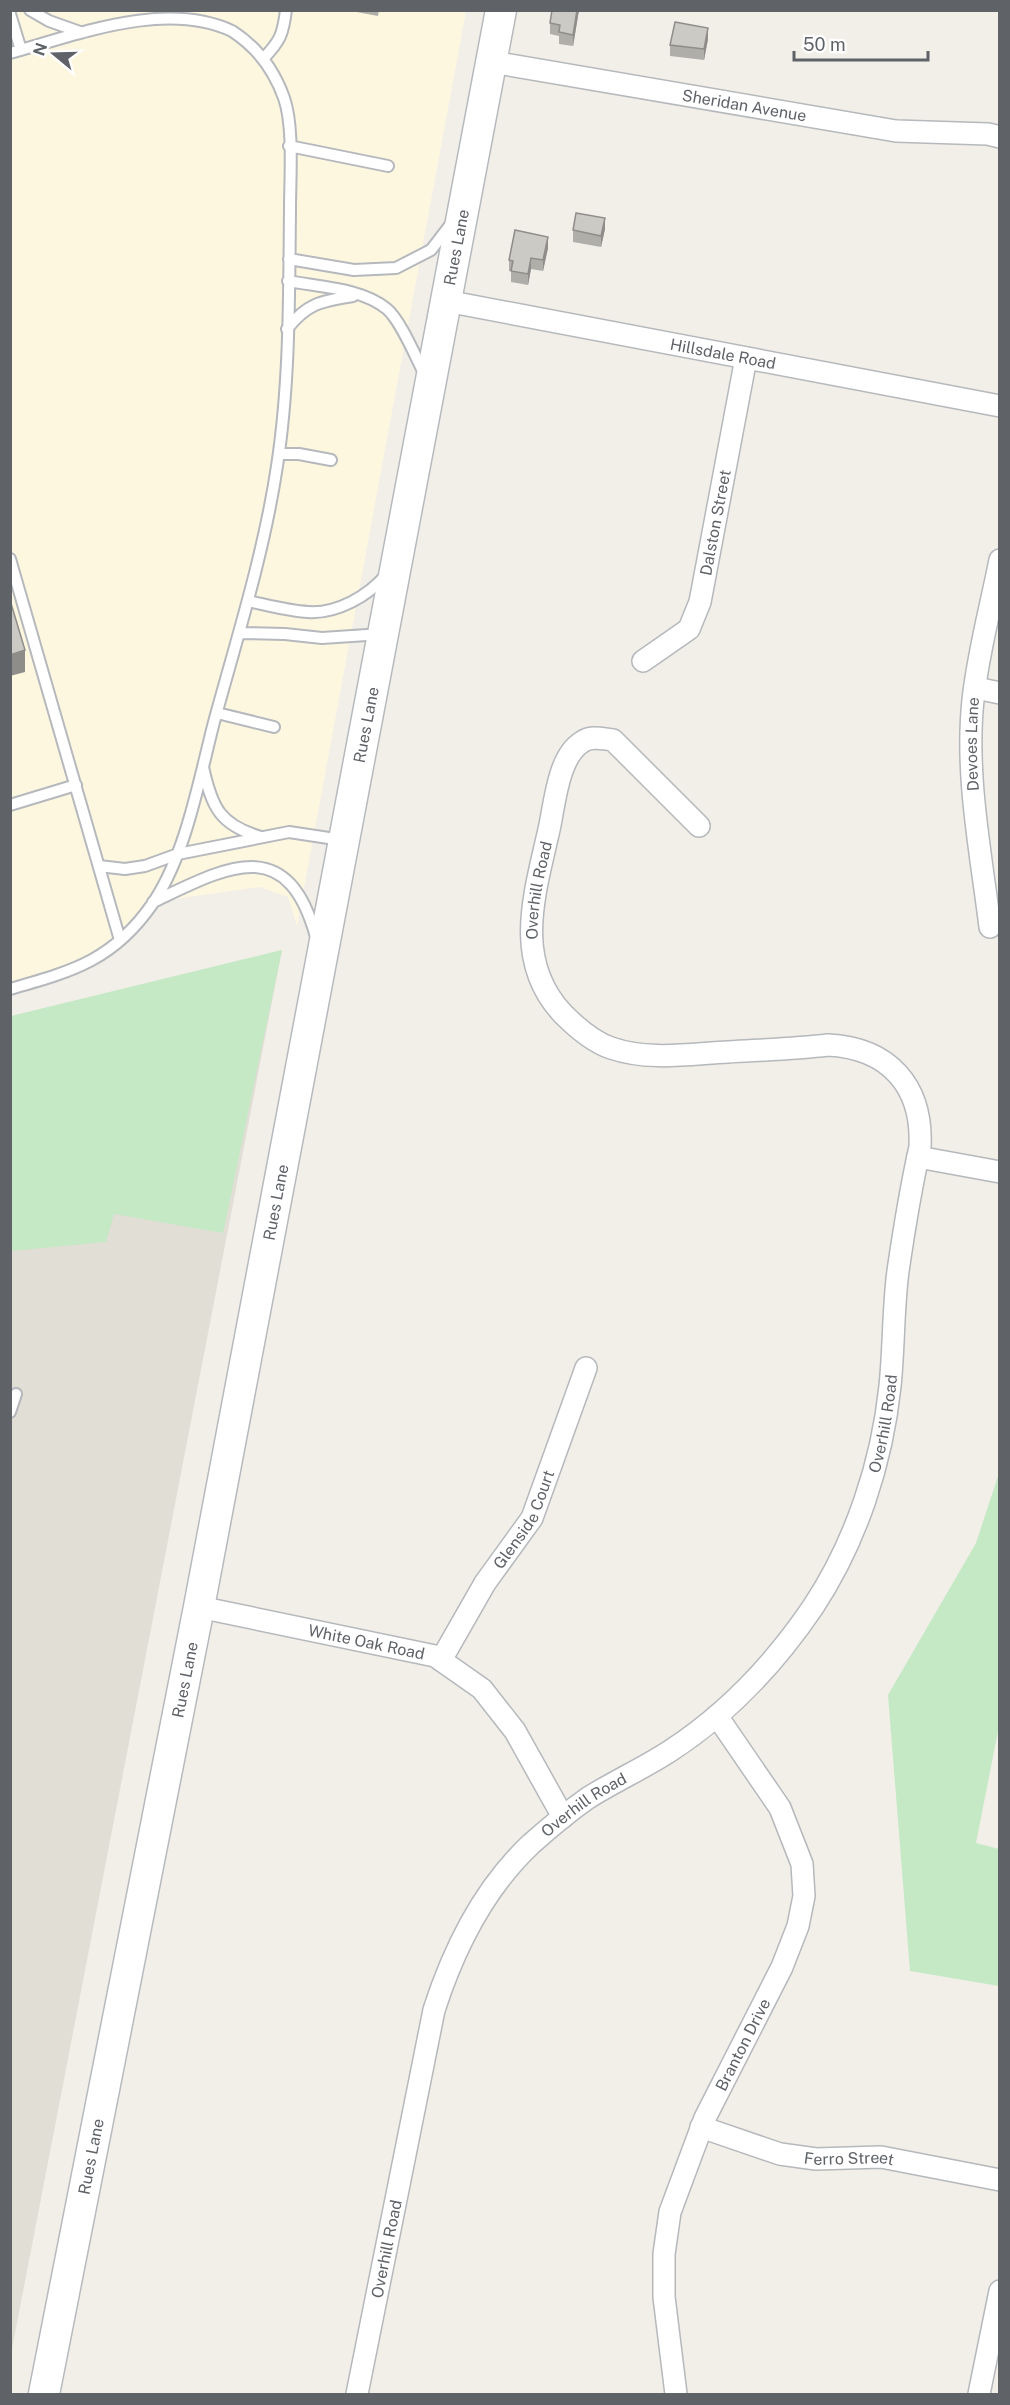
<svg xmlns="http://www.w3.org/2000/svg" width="1010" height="2405" viewBox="0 0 1010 2405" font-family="'Public Sans',sans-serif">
<rect width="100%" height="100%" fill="#f1efe8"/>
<!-- commercial -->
<path fill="#fef7e0" d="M 11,11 L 466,11 L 297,926 L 288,897 L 260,887 L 153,902 L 107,952 L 11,989 Z"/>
<!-- education -->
<path fill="#e1ded6" d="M 282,950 L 11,2354 L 11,1024 Z"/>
<!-- green -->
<path fill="#c5e8c5" d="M 282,950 L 223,1233 L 114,1214 L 106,1242 L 11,1251 L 11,1016 Z
M 999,1473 L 999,1726 L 976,1843 L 999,1849 L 999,1986 L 910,1971 L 888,1695 L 976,1543 Z"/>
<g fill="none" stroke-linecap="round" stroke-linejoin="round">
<!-- lane casing -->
<g stroke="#b5b8bc" stroke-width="14">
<path id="lane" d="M 30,10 L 49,21 L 80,32
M 10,14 L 21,50
M 10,53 C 79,34 166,0 232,31 C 257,47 274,70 284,98 C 294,126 290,178 290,209 C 289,295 290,382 277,466 C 264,553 237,638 214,722 C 199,780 186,854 153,903 C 114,960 73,971 10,989
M 263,59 C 280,41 283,35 286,10
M 289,146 L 388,166
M 289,259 L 354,270 L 396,268 L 431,250 L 451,224
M 288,281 C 319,287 362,288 387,309 C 401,321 416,358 425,375
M 287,329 C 307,303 322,301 353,296
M 279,454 L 299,454 L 331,460
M 10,559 L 120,940
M 248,601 C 267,605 288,611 308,612 C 337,614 368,596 386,575
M 239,633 L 285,634 L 322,638 L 382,634
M 217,713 L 274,727
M 203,767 C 212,808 220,825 261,837
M 10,805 L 76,785
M 99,866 L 125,869 L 145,866 L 178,854 L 289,832 L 342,840
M 153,902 C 225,868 287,831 316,937
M 10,1412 L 16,1394"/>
</g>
<!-- street casing -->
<g stroke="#b5b8bc" stroke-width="24">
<g id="street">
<path id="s1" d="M 492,62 L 896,131 L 988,134 L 1000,137"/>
<path id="s2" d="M 446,301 L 1000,406"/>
<path id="s3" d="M 643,661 L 689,629 L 700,602 L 746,358"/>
<path d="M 976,688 L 1000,693"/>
<path id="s4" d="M 990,927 C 981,853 965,775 973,700 C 978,653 991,606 1000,560"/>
<path d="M 918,1157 L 1000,1172"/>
<path id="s5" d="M 199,1607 L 435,1656 L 482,1689 L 515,1731 L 563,1817"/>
<path id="s6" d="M 441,1660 L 485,1583 L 532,1518 L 586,1368"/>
<path id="s7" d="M 701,2127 L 780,2154 L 816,2159 L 881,2157 L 1000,2180"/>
<path id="s8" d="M 357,2394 L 434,2010 C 454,1948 483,1889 531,1844 C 549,1828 568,1812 588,1798 C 615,1781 644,1768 670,1751 C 727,1714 775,1663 813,1607 C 856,1542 882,1463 890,1386 C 894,1348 893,1309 898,1271 C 904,1230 911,1187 920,1147 C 923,1086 889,1048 828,1045 C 795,1049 761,1050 728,1052 C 689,1054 649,1061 611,1048 C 593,1042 577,1028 563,1014 C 511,959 536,890 550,825 C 555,800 559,756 582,742 C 591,735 603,739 613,740 L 699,826"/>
<path id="s9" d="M 676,2394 L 664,2297 L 664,2254 L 670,2212 L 705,2118 L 782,1967 L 798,1926 L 804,1896 L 802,1864 L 780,1808 L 717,1716"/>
<path d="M 979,2394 L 1000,2291"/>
</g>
</g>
<!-- secondary casing -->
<g stroke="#b6babf" stroke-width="33">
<g id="secondary">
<path id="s10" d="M 44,2394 L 199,1607 L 501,10"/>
</g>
</g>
<!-- lane -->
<use href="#lane" stroke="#fff" stroke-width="10"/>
<!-- street -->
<use href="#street" stroke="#fff" stroke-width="21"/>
<!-- secondary -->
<use href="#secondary" stroke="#fff" stroke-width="30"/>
</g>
<!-- wall -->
<path fill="#afaea9" d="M 346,10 L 379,10 L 378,16 Z
M 552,10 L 579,10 L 573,46 L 559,44 L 559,36 L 550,34 L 550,23 Z
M 708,39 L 704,60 L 670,56 L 670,45 Z
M 605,229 L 601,247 L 573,242 L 573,230 Z
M 548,248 L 543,271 L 531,269 L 528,285 L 511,282 L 511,271 L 509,271 L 509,260 Z"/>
<!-- shaded-wall -->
<path fill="#8f8d8a" d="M 577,10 L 579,10 L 573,46 L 573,35 Z
M 708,28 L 708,39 L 704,60 L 704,49 Z
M 605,218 L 605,229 L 601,247 L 601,236 Z
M 548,237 L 548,248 L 543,271 L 543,260 Z
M 531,258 L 531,269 L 528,285 L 528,274 Z
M 25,650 L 25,672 L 10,676 L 10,655 Z"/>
<!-- building -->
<path fill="#cccac5" stroke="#8f8d8a" stroke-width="1.5" d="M 552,10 L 577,10 L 573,35 L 559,32 L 560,25 L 550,23 Z
M 675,22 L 708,28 L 704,49 L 670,45 Z
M 576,213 L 605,218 L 601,236 L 573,230 Z
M 515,230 L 548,237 L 543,260 L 531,258 L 528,274 L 511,271 L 513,261 L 509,260 Z
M 10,600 L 25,650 L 10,655 Z"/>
<g text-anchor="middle" stroke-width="6" stroke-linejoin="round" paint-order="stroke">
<!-- street labels -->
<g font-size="16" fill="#5f6368" stroke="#fff">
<text dy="6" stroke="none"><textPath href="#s1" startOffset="256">Sheridan Avenue</textPath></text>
<text dy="6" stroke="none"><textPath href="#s10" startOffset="2186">Rues Lane</textPath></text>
<text dy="6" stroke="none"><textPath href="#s2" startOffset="282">Hillsdale Road</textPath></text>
<text dy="6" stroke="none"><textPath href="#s3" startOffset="166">Dalston Street</textPath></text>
<text dy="6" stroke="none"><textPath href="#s10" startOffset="1700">Rues Lane</textPath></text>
<text dy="6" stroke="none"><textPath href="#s4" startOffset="184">Devoes Lane</textPath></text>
<text dy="6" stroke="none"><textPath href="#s8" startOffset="2001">Overhill Road</textPath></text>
<text dy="6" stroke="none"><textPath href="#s10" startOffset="1214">Rues Lane</textPath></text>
<text dy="6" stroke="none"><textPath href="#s8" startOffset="1156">Overhill Road</textPath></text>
<text dy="6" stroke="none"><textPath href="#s6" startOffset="164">Glenside Court</textPath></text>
<text dy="6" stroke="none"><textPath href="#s5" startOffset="171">White Oak Road</textPath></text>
<text dy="6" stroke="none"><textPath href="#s10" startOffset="728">Rues Lane</textPath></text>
<text dy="6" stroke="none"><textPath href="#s8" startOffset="652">Overhill Road</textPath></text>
<text dy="6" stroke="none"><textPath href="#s9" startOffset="366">Branton Drive</textPath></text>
<text dy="6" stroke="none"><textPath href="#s10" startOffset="242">Rues Lane</textPath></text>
<text dy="6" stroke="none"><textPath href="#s7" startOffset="153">Ferro Street</textPath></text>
<text dy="6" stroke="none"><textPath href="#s8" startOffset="148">Overhill Road</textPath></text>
</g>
</g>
<!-- border -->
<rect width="1010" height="2405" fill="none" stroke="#5f6368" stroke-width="24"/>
<!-- north arrow -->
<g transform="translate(54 54) rotate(289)" stroke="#ffffff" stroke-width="4.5" paint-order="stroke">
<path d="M0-4.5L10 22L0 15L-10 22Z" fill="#5f6368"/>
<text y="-9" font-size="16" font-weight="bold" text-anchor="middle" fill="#5f6368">N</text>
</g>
<!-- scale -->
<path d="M794 51v9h134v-9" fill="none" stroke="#5f6368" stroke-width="3"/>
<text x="803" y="51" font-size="18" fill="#5f6368" stroke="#ffffff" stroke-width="4.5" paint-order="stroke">50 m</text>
</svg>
